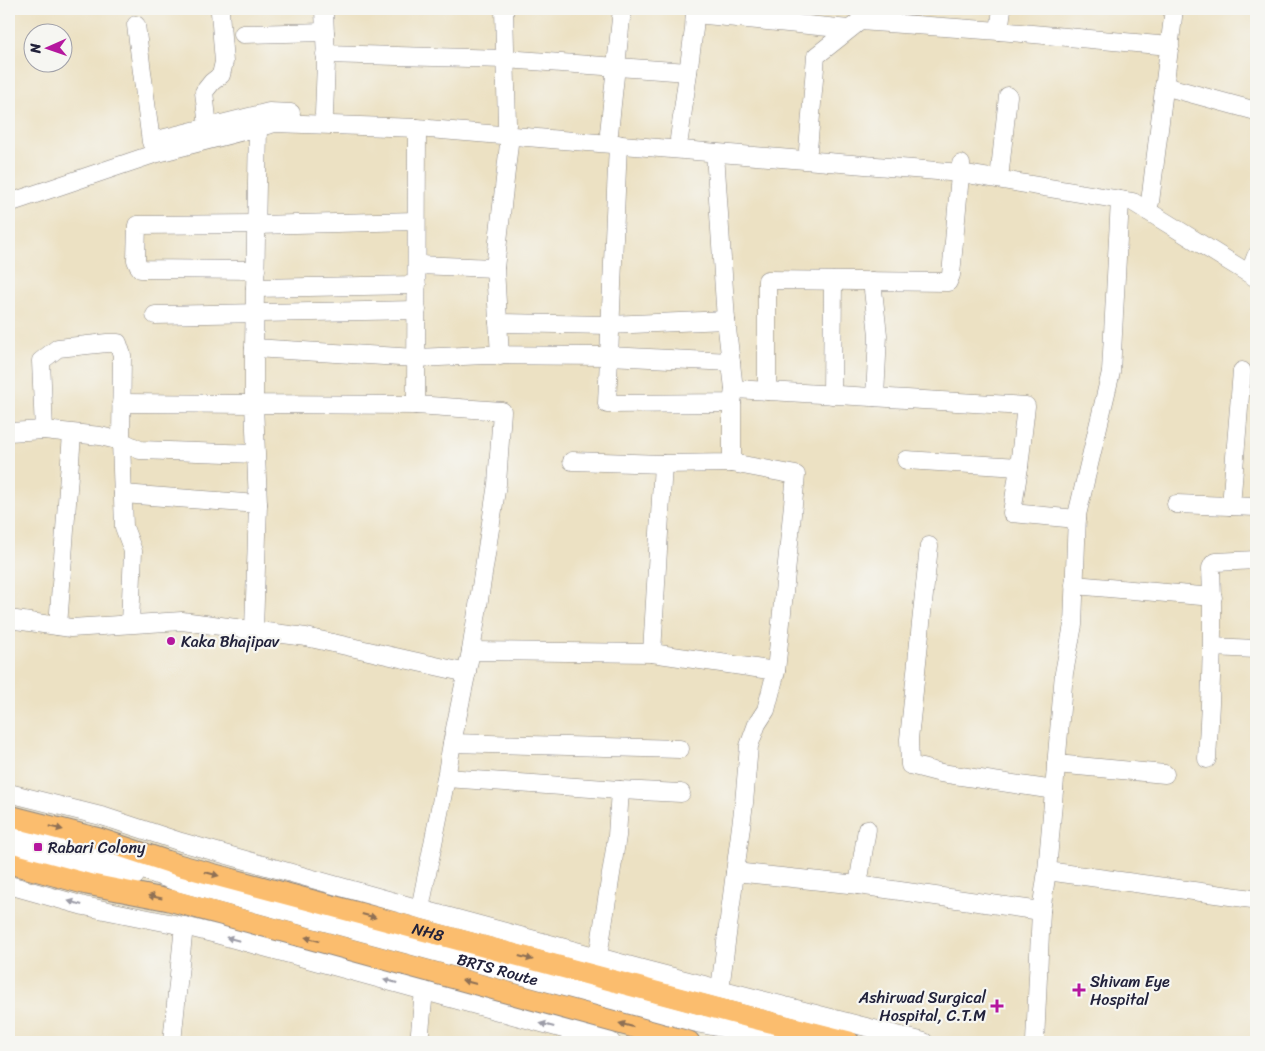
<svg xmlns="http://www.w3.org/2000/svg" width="1265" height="1051" viewBox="0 0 1265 1051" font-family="Sriracha,sans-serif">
<rect width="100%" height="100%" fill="#f6f6f2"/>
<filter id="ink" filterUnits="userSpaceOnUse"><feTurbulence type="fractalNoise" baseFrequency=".02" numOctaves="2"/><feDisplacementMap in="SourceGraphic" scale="10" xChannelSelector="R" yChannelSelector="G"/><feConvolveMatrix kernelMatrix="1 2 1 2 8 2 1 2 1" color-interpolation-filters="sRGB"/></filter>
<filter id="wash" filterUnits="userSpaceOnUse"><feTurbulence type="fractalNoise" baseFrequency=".0096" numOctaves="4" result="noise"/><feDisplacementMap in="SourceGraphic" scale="20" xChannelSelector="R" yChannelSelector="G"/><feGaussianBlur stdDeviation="1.12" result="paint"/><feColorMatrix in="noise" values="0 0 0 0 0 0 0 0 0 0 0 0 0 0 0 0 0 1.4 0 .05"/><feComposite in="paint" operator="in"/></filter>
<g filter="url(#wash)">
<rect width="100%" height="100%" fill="#ece1c3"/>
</g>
<g filter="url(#ink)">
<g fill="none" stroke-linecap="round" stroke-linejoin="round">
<!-- minor casing -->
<g stroke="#87827f" stroke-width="19">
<g id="minor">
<path d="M 324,9 L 326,62 L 324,114"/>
<path d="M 504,9 L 507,125"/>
<path d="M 695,14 L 849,29"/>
<path d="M 860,21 L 999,31 L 1170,46"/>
<path d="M 136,25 L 151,142"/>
<path d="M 999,31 L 1002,9"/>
<path d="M 243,34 L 325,32"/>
<path d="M 325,54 L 505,59 L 688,72"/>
<path d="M 1164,86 L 1256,111"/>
<path d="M 208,127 L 204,92 L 212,82 L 221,75 L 224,62 L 220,12"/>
<path d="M 258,127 L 254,348 L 254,404 L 416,405 L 417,128"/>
<path d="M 609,133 L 622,9"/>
<path d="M 679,139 L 694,29 L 695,9"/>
<path d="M 153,141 L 269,112 L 291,113"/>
<path d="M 618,144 L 607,404 L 732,403 L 734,389"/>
<path d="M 808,150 L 816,56 L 860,21 L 861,9"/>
<path d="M 715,153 L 726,320 L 734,389 L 1026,406 L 1019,467 L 906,460"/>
<path d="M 1000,170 L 1008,96"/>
<path d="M 9,203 L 154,154 L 275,123 L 417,128 L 961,173 L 1133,202 L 1256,278"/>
<path d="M 1147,211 L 1150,202 L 1174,9"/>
<path d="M 1253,264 L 1256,256"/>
<path d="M 417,265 L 495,268"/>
<path d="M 256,270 L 141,269 L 138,265 L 136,260 L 137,225 L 255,224 L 256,225 L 416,221"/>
<path d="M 872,281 L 878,335 L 875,397"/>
<path d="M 255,288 L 417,285"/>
<path d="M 155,315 L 417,310"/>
<path d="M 498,323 L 609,325 L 726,320"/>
<path d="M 254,348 L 416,358 L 486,355 L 609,356 L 731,362"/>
<path d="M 500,356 L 495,268 L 510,135"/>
<path d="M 767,391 L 767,280 L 948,282 L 951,275 L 961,164"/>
<path d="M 832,395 L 833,281"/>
<path d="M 121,403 L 254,404 L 258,504 L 254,630"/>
<path d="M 416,405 L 502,411 L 497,484 L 471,651"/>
<path d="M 44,430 L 41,361 L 58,348 L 107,343 L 118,343 L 122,355 L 121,441 L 124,527 L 133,551 L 130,623"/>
<path d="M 9,432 L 44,430 L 100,436 L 121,441 L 140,450 L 255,454"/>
<path d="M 572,461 L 663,464 L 732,463 L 732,403"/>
<path d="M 663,464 L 652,653 L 776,671 L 796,475 L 732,463"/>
<path d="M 1019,467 L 1012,513 L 1077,519"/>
<path d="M 123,494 L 258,504"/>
<path d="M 1176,504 L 1256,507"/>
<path d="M 1231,506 L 1242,371"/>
<path d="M 929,546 L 909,739 L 910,765 L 941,773 L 1054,790"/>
<path d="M 1074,585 L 1213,597"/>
<path d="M 9,619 L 71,628 L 182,621 L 306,637 L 467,673"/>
<path d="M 58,626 L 72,434"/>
<path d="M 1212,647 L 1256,649"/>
<path d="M 452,743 L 680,749"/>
<path d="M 1207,759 C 1211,695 1214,632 1211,568 L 1213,564 L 1216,562 L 1256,560"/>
<path d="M 1056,764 L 1165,774"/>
<path d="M 446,778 L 620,790 L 681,793"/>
<path d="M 9,793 L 105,817 L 181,842 L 420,909 L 646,970 L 924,1042"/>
<path id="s1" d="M 9,831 L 98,854 L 177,882 L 701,1024 L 796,1042"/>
<path d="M 9,847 L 92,869 L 135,876"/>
<path d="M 1047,871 L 1252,899"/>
<path d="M 735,872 L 858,885 L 1041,911"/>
<path d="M 9,885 L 84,906 L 184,926 L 216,934 L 611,1042"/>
<path d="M 858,885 L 867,829"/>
<path d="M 420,909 L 446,778 L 452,743 L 471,651 L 652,653"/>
<path d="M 598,957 L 617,836 L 620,790"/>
<path d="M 720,989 L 744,803 L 749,746 L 757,724 L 766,710 L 776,671"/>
<path d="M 172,1042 L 184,926"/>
<path d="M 419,1042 L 424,991"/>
<path d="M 1035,1042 L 1041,911 L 1047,871 L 1051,826 L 1064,673 L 1073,625 L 1077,515 L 1111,372 L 1120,200"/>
</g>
</g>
<!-- major casing -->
<g stroke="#87827f" stroke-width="23">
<g id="major">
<path id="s2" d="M 9,816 L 99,839 L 178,865 L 738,1014 L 849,1042"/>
<path d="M 9,863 L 87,884 L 169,900 L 689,1042"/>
</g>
</g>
<!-- minor -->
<use href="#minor" stroke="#fff" stroke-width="18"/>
<!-- major -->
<use href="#major" stroke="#fbbd6e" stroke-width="21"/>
</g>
<!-- one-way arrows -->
<defs><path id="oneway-solid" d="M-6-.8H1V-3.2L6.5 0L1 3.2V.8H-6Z" transform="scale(1.25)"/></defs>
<g fill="#8e7054">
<use href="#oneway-solid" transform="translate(56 828) rotate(14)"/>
<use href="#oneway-solid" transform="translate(212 874) rotate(15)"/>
<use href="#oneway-solid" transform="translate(155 897) rotate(-169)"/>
<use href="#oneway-solid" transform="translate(369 916) rotate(15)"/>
<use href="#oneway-solid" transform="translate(312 939) rotate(-165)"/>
<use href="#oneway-solid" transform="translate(526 958) rotate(15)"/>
<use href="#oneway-solid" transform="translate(469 982) rotate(-165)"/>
<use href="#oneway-solid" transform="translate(626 1025) rotate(-165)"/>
</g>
<g fill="#9c9ca7">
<use href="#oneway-solid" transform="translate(75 903) rotate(-164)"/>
<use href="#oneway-solid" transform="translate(233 939) rotate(-165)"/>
<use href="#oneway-solid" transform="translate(390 981) rotate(-165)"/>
<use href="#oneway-solid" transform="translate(547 1025) rotate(-165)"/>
</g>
</g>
<!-- markers -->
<g fill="#b5179e" stroke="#f6f6f2" stroke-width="2">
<circle cx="171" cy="641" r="5"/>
<rect x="33" y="842" width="10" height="10" rx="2.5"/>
<path d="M1076.5 982.5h5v5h5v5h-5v5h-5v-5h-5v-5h5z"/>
<path d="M994.5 998.5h5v5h5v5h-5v5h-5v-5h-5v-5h5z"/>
</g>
<g text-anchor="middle" stroke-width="4.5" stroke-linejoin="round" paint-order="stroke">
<!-- poi labels -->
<g font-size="16" fill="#22223b" stroke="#f6f6f2" text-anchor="start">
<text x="181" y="647">Kaka Bhajipav</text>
<text x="48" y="853">Rabari Colony</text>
<text x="1090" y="987">Shivam Eye<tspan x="1090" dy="18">Hospital</tspan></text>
<text x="986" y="1003" text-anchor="end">Ashirwad Surgical<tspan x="986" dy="18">Hospital, C.T.M</tspan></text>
</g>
<!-- street labels -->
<g font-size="16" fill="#22223b" stroke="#f6f6f2">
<text dy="6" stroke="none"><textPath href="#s2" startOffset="435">NH8</textPath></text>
<text dy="6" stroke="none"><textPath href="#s1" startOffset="508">BRTS Route</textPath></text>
</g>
</g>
<!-- margin -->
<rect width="1265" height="1051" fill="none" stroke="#f6f6f2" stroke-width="30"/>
<!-- north arrow -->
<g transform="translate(48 48) rotate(268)"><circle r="24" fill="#f6f6f2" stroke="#a1a1a9"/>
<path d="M0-4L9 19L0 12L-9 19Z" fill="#b5179e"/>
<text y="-8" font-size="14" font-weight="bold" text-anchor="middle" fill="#22223b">N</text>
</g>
</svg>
